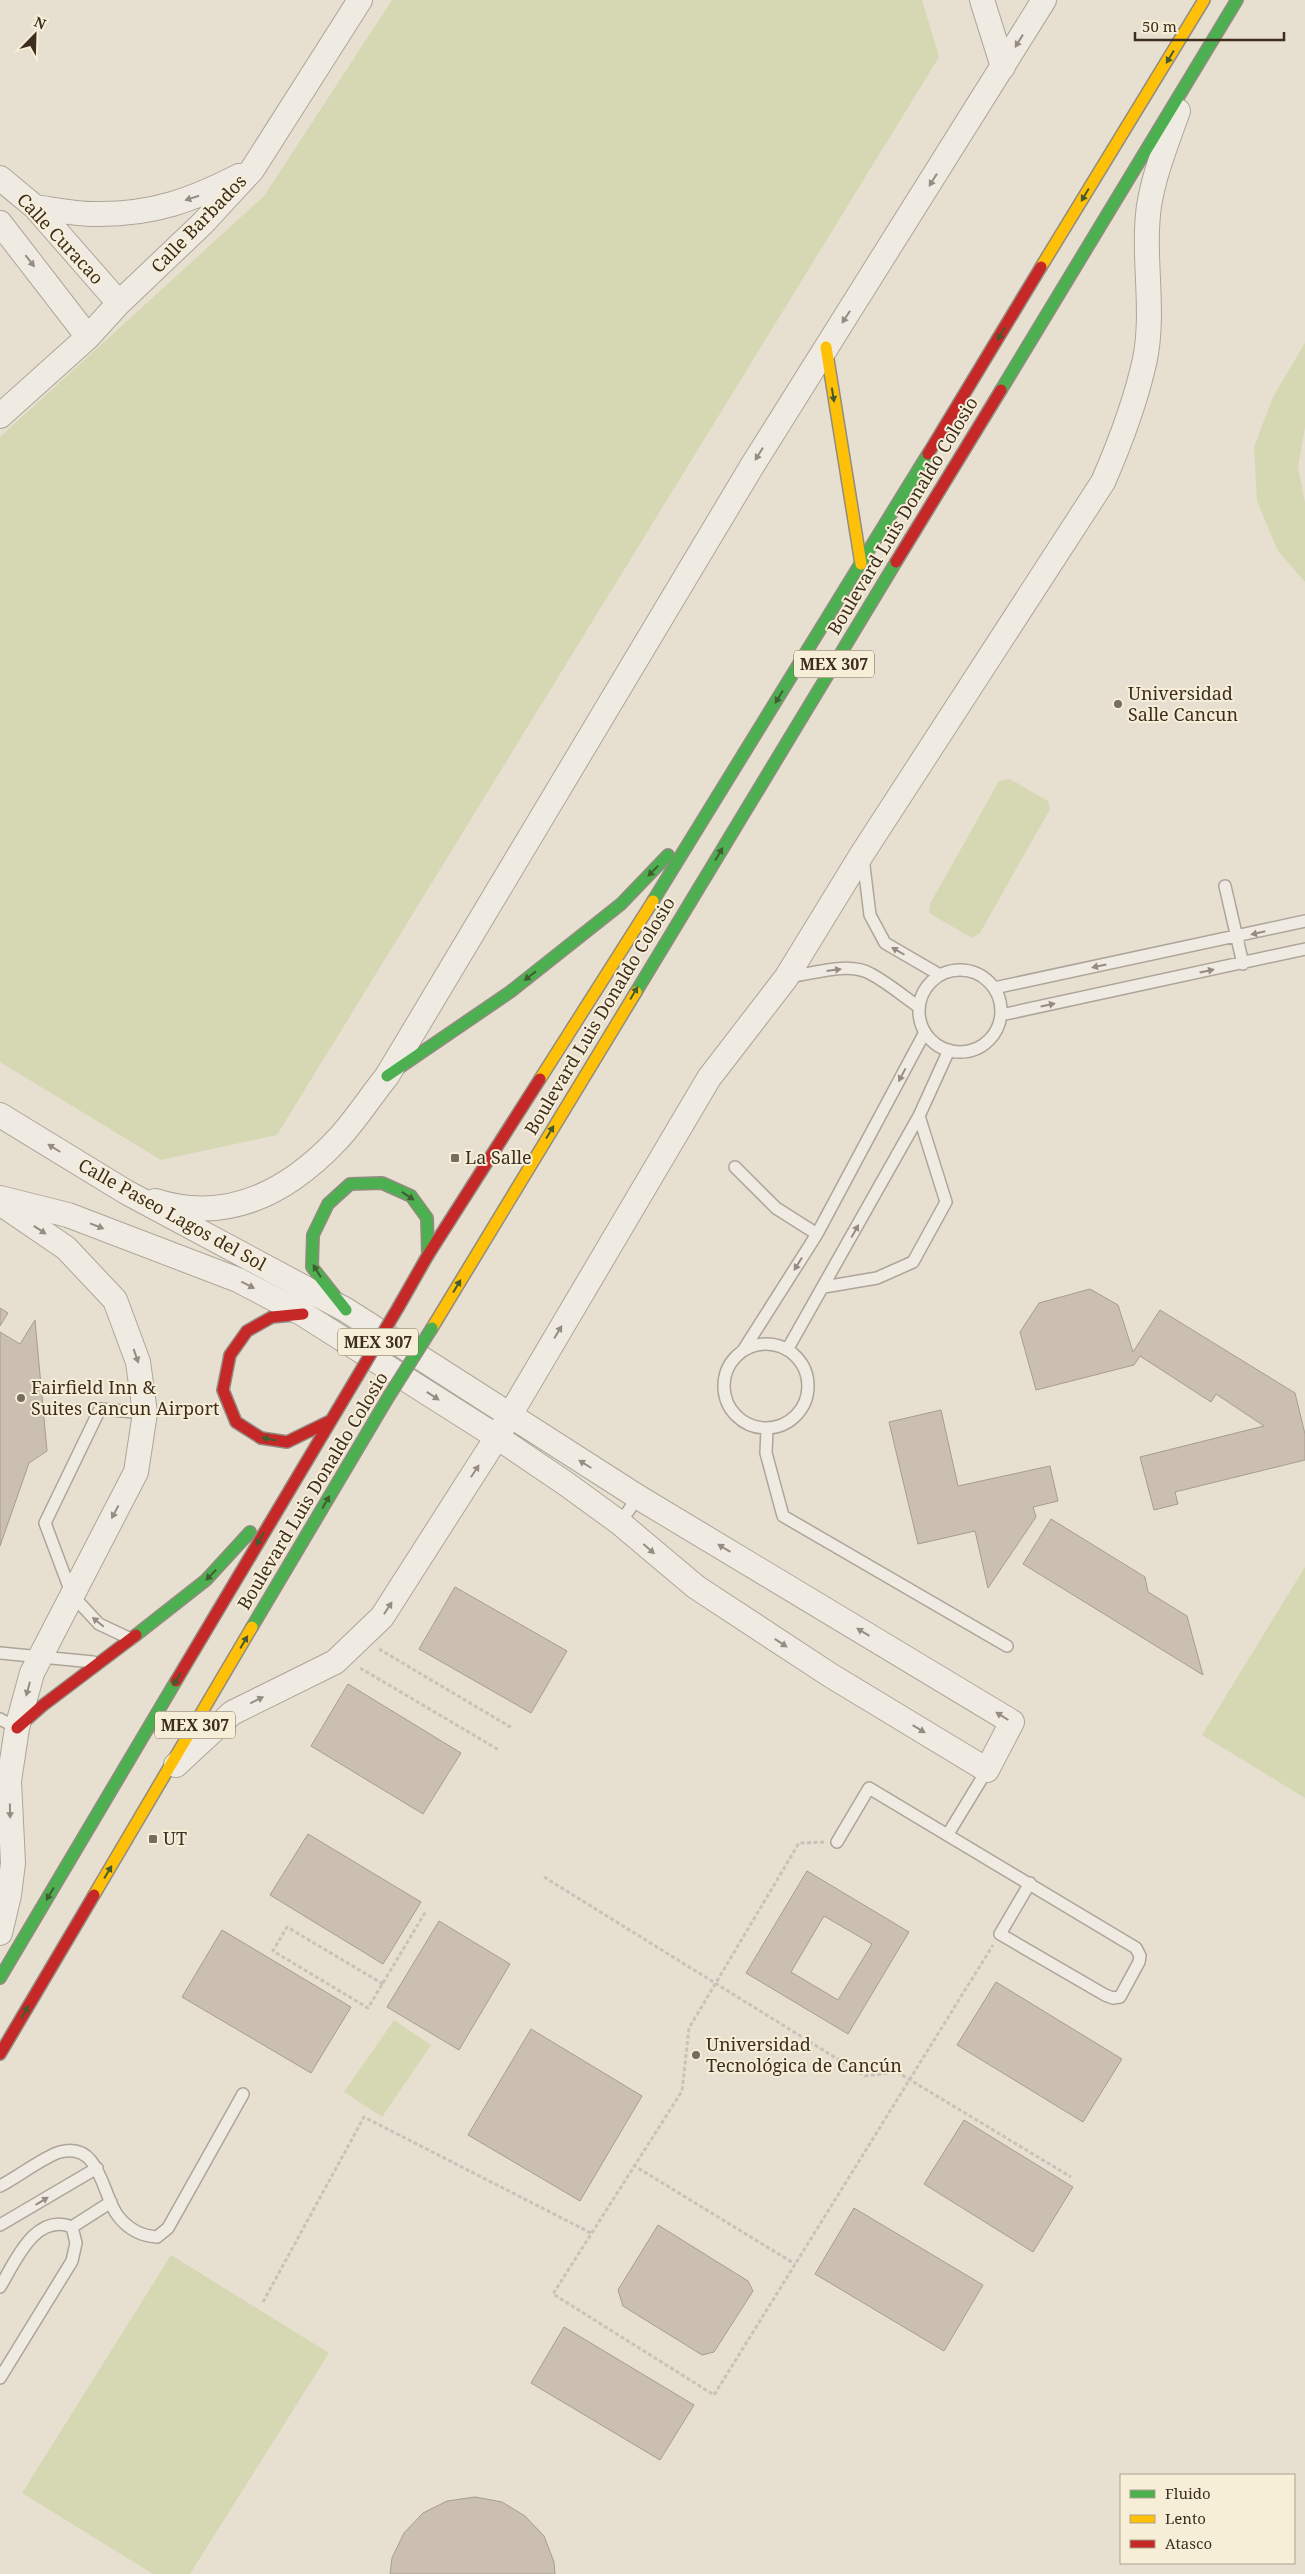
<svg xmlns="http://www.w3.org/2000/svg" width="1305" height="2574" viewBox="0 0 1305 2574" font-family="'Noto Serif',serif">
<rect width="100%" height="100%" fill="#e7e0d1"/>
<!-- green -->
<path fill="#d6d7b3" d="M 392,0 L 922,0 L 939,57 L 277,1135 L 161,1160 L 0,1062 L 0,437 L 264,196 Z
M 1305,343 L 1305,427 L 1298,467 L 1305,503 L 1305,582 L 1278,551 L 1257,501 L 1254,447 L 1273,397 Z
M 1010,779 L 1048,801 L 1050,809 L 980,933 L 972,938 L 929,913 L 930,904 L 999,781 Z
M 1305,1567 L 1305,1798 L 1202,1735 Z
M 394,2020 L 431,2045 L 382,2117 L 344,2092 Z
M 171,2255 L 329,2353 L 190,2574 L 153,2574 L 22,2493 Z"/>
<!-- building -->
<path fill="#cbbfb2" stroke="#a89c90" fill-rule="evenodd" d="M 1090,1289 L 1118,1305 L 1133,1352 L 1160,1310 L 1295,1393 L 1305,1434 L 1305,1460 L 1175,1492 L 1178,1504 L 1154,1510 L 1140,1457 L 1264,1426 L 1216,1394 L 1211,1402 L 1140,1356 L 1134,1365 L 1036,1390 L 1020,1332 L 1039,1303 Z
M 0,1308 L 8,1313 L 0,1326 Z
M 35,1320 L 47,1451 L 29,1463 L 0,1546 L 0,1332 L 20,1344 Z
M 941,1410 L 958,1486 L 1050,1466 L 1058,1501 L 1033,1507 L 1036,1517 L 988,1588 L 975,1531 L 918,1544 L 889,1422 Z
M 1051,1519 L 1145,1577 L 1148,1592 L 1187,1616 L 1203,1675 L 1023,1564 Z
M 455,1587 L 567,1651 L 531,1713 L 419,1649 Z
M 348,1684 L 461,1753 L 423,1814 L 311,1746 Z
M 308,1834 L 421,1902 L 383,1964 L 270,1895 Z
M 807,1871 L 909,1932 L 848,2034 L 746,1973 ZM 824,1916 L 872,1944 L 838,2000 L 791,1972 Z
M 439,1921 L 510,1964 L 459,2050 L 387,2007 Z
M 222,1930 L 351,2007 L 311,2073 L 182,1997 Z
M 996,1982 L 1122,2059 L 1083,2122 L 957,2045 Z
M 531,2029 L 642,2096 L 580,2201 L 468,2135 Z
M 964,2120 L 1073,2187 L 1033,2252 L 924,2184 Z
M 854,2208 L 983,2285 L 944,2351 L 815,2274 Z
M 658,2225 L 748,2281 L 753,2291 L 714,2352 L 702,2355 L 623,2306 L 618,2290 Z
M 564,2327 L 694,2405 L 660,2460 L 531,2383 Z
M 475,2497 L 502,2502 L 525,2516 L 544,2536 L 554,2562 L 555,2574 L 390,2574 L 392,2558 L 404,2533 L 423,2513 L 447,2501 Z"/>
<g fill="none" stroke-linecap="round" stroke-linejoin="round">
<!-- lane casing -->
<g stroke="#ada599" stroke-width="14">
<path id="lane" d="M 863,858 L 870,915 L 885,943 L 940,975
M 1225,886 L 1243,964
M919 1011a41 41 0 1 1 82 0a41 41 0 1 1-82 0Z
M 788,977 C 813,974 848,961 871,974 C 888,983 903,996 919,1007
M 994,988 L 1305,921
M 1001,1015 L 1305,949
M 735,1167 L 776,1208 L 817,1234
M 824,1287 L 877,1278 L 913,1262 L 946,1202 L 919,1116
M724 1386a42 42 0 1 1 84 0a42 42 0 1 1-84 0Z
M 744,1349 L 817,1234 L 925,1032
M 787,1350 L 919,1116 L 949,1050
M 767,1429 L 766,1453 L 783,1516 L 1007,1646
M 620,1523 L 638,1497
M 131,1639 L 99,1624 L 72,1595 L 45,1523 L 100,1409 L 145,1413
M 0,1653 L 93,1662
M 0,1719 L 17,1728
M 948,1834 L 987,1770
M 837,1842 L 869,1788 L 1136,1948 L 1140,1956 L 1139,1962 L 1120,1997 L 1113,1998 L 1105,1995 L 1000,1934 L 1030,1883
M 0,2186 C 16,2178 45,2156 60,2152 C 101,2141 102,2196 118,2216 C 128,2229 141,2236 157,2237 L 168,2228 L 243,2094
M 0,2225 L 97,2168
M 72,2227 L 111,2202
M 0,2287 C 15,2262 35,2212 72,2227 L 76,2243 L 72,2261 L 0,2378"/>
</g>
<!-- street casing -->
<g stroke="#ada599" stroke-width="26">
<path id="street" d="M 982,0 L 1003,67
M 0,178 L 35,207 L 119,303
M 35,207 C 56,210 79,215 100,214 C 154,214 192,200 239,176
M 0,223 L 88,337
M 0,416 L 88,337 L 119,303 L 203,223 L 252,170 L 360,0
M 0,1115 L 126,1192 L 346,1310 L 638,1497 L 1012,1722 L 987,1770 L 830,1675 L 696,1587 L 620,1523 L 565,1483 L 497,1437 L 303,1314 L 238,1280 L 68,1215 L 0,1198
M 155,1201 C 228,1224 288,1192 337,1140 C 355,1121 370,1097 387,1076 L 752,466 L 1044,0
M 176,1765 L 232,1713 L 335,1662 L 382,1617 L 497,1437 L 709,1078 L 786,978 L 862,854 L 1103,482 C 1120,443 1136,401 1145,359 C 1155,309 1142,256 1149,206 C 1154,174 1167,142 1178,111
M 0,1933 L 9,1895 L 13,1863 L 9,1781 L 17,1728 L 32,1673 L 136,1472 L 145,1413 L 138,1362 L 115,1300 L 66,1248 L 3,1205"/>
</g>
<!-- fast casing -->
<g stroke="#928b80" stroke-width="14">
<path id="fast" d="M 1001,390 L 1237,0
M 653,901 L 928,454
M 636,992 L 896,562
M 387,1076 L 510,992 L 621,904 L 668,855
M 346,1310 L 312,1267 L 313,1235 L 328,1204 L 350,1184 L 382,1183 L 411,1196 L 427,1218 L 428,1255
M 252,1627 L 389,1396
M 136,1635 L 206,1580 L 250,1532
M 0,1978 L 176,1681"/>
</g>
<!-- slow casing -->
<g stroke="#928b80" stroke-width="14">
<path id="slow" d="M 1041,267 L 1204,0
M 826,347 L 861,564
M 540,1079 L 653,901
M 432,1328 L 636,992
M 94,1895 L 252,1627"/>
</g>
<!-- jam casing -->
<g stroke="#928b80" stroke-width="14">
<path id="jam" d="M 928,454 L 1041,267
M 896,562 L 1001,390
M 399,1306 L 428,1255 L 540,1079
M 303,1314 L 272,1317 L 247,1331 L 230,1355 L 223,1390 L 236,1422 L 261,1438 L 287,1442 L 330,1421
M 176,1681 L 357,1377
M 17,1728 L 42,1706 L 136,1635
M 0,2054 L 94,1895"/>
</g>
<!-- path -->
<path stroke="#c8c2b9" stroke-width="3" stroke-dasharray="4 2.5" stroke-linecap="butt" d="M 379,1649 L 512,1728
M 360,1668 L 499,1750
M 824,1842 L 799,1843 L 689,2028 L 682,2091 L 553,2294 L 714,2395 L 993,1945
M 544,1877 L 865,2076 L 897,2072 L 1071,2177
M 383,1984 L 287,1927 L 273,1951 L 368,2008 L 426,1911
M 633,2165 L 795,2264
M 263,2302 L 364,2117 L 591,2233"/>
<!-- lane -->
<use href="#lane" stroke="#efebe3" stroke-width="11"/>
<!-- street -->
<use href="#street" stroke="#efebe3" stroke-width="24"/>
<!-- fast -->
<use href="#fast" stroke="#4caf50" stroke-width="11"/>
<!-- slow -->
<use href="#slow" stroke="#ffc107" stroke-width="11"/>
<!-- jam -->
<use href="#jam" stroke="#c62828" stroke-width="11"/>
<!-- fast-bridge casing -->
<g stroke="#928b80" stroke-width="14" stroke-linecap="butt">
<path id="fast-bridge" d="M 389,1396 L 432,1328"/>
</g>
<!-- jam-bridge casing -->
<g stroke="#928b80" stroke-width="14" stroke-linecap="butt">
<path id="jam-bridge" d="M 357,1377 L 399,1306"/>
</g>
<!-- fast-bridge -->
<use href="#fast-bridge" stroke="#4caf50" stroke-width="11"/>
<!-- jam-bridge -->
<use href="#jam-bridge" stroke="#c62828" stroke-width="11"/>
</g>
<!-- one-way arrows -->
<defs><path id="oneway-solid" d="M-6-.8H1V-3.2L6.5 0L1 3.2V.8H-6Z" transform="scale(1.25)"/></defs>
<g fill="#968c82">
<use href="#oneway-solid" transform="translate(1019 41) rotate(122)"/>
<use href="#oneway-solid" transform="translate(933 180) rotate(122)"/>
<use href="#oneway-solid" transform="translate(192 198) rotate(162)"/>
<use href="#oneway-solid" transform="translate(30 261) rotate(52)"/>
<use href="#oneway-solid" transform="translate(846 317) rotate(123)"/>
<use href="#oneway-solid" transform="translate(759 454) rotate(122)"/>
<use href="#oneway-solid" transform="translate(1258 933) rotate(167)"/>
<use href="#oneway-solid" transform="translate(898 951) rotate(-150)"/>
<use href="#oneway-solid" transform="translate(1099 966) rotate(168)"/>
<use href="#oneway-solid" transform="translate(834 970) rotate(-7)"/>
<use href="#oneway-solid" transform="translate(1207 971) rotate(-12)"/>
<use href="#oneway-solid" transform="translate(1048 1005) rotate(-12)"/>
<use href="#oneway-solid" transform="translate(902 1075) rotate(118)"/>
<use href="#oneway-solid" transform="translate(54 1148) rotate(-148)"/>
<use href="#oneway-solid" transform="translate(97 1226) rotate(21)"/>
<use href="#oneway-solid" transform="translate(40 1230) rotate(34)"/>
<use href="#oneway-solid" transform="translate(855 1231) rotate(-61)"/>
<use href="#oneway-solid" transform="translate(798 1264) rotate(122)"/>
<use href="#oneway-solid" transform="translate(248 1285) rotate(27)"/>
<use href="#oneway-solid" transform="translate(558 1332) rotate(-59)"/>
<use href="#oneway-solid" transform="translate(136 1356) rotate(71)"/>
<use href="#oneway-solid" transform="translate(433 1396) rotate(33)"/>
<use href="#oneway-solid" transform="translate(585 1464) rotate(-148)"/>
<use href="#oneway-solid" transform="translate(475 1471) rotate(-57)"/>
<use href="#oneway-solid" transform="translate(115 1512) rotate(118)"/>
<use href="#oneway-solid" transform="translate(724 1548) rotate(-149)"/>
<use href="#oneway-solid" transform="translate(649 1549) rotate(41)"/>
<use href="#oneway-solid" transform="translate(388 1608) rotate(-57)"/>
<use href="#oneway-solid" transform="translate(98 1622) rotate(-141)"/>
<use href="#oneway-solid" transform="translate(863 1632) rotate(-149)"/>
<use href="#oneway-solid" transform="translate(781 1643) rotate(33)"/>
<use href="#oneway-solid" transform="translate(28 1689) rotate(105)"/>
<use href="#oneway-solid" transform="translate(257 1700) rotate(-26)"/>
<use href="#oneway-solid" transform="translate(1002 1716) rotate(-148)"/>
<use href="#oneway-solid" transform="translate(919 1729) rotate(31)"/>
<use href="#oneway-solid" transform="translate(10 1811) rotate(89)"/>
<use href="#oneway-solid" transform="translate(42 2201) rotate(-31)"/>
</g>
<g fill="#425b31">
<use href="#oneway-solid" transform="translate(1170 57) rotate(121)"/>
<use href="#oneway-solid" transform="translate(1085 195) rotate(121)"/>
<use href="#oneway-solid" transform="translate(1001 334) rotate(121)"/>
<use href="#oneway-solid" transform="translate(833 395) rotate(81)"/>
<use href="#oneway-solid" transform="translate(779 697) rotate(121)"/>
<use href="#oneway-solid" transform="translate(719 854) rotate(-59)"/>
<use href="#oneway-solid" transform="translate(653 871) rotate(134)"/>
<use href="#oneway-solid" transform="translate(530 976) rotate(142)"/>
<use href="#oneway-solid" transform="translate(634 993) rotate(-59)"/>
<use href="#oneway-solid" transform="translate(550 1132) rotate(-59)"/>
<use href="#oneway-solid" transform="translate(408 1196) rotate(34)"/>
<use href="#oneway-solid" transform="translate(317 1271) rotate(-122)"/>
<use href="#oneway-solid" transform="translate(457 1286) rotate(-59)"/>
<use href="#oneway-solid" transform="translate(269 1439) rotate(-168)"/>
<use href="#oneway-solid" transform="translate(326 1502) rotate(-60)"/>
<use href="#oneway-solid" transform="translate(260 1539) rotate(121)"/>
<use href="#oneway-solid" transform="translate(211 1575) rotate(134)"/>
<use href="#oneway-solid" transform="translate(244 1642) rotate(-60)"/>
<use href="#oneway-solid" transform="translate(177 1679) rotate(121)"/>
<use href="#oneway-solid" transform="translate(108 1872) rotate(-59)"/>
<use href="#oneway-solid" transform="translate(50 1894) rotate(121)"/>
<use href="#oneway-solid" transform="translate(25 2012) rotate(-59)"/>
</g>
<!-- markers -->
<g fill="#786c5e" stroke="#f7eed8" stroke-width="2">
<circle cx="1118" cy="704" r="5"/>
<rect x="450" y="1153" width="10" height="10" rx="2.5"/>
<circle cx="21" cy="1398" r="5"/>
<rect x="148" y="1834" width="10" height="10" rx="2.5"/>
<circle cx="696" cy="2055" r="5"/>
</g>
<g text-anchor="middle" stroke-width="4" stroke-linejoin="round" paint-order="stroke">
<!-- shield labels -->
<g fill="#f7eed8" stroke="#756857" stroke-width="1">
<rect x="794" y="650.5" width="80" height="27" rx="4"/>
<rect x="338" y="1328.5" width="80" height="27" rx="4"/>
<rect x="155" y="1711.5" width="80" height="27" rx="4"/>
</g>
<g font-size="16" font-weight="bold" fill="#3d2e20">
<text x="834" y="670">MEX 307</text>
<text x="378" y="1348">MEX 307</text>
<text x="195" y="1731">MEX 307</text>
</g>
<!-- street labels -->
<g font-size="18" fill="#3d2e20" stroke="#f7eed8">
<text transform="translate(199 224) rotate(-46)" y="6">Calle Barbados</text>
<text transform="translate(60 239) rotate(47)" y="6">Calle Curacao</text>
<text transform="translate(903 516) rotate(-59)" y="6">Boulevard Luis Donaldo Colosio</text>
<text transform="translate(600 1016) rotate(-59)" y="6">Boulevard Luis Donaldo Colosio</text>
<text transform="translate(172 1215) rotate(29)" y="6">Calle Paseo Lagos del Sol</text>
<text transform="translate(313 1491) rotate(-59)" y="6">Boulevard Luis Donaldo Colosio</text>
</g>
<!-- poi labels -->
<g font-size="18" fill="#3d2e20" stroke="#f7eed8" text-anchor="start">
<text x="1128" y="700">Universidad<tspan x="1128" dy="21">Salle Cancun</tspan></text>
<text x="465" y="1164">La Salle</text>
<text x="31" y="1394">Fairfield Inn &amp;<tspan x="31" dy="21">Suites Cancun Airport</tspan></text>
<text x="163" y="1845">UT</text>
<text x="706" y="2051">Universidad<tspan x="706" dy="21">Tecnológica de Cancún</tspan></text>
</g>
</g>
<!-- legend -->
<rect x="1120" y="2474" width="175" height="90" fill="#f7eed8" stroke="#ada18e"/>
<rect x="1130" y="2490" width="25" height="8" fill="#4caf50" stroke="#ada18e"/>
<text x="1165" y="2499" font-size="15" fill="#3d2e20">Fluido</text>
<rect x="1130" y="2515" width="25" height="8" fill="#ffc107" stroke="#ada18e"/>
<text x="1165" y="2524" font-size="15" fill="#3d2e20">Lento</text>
<rect x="1130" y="2540" width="25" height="8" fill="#c62828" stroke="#ada18e"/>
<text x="1165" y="2549" font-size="15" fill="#3d2e20">Atasco</text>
<!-- north arrow -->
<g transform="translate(35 35) rotate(23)" stroke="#f7eed8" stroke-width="4" paint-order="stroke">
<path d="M0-4L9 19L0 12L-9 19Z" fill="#3d2e20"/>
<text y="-8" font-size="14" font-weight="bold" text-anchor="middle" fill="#3d2e20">N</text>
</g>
<!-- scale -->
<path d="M1135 32v8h149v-8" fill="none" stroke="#3d2e20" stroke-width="2.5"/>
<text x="1142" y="32" font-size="15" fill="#3d2e20" stroke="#f7eed8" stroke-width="4" paint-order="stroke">50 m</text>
</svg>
